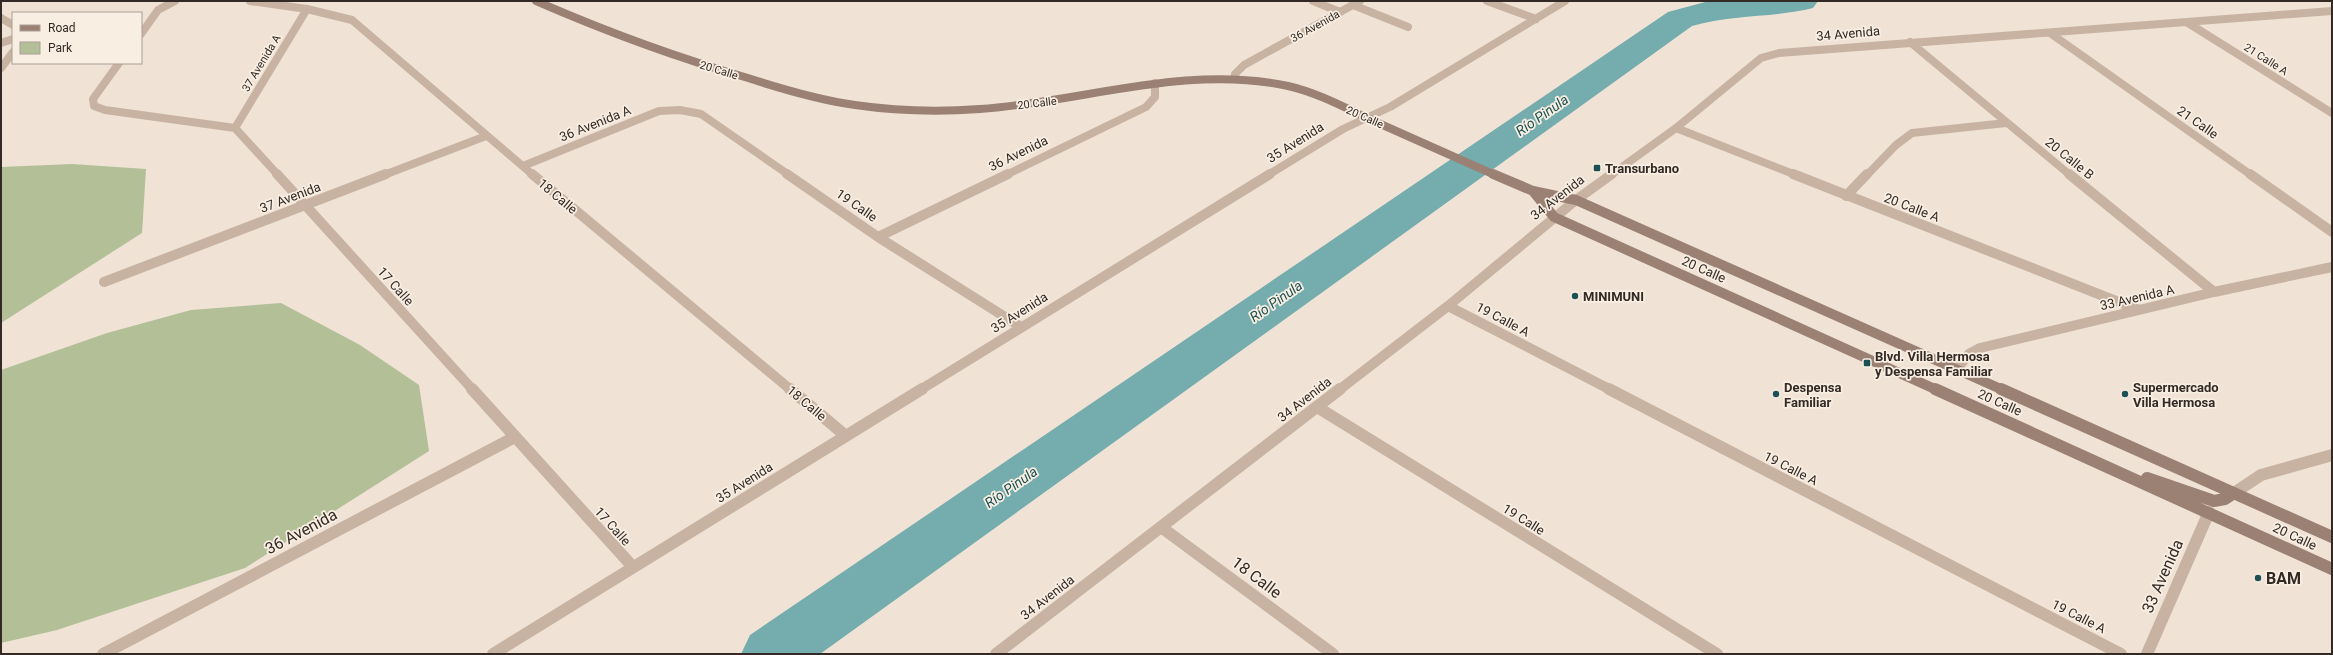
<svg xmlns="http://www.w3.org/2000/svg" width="2333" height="655" viewBox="0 0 2333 655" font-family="Roboto,sans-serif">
<rect width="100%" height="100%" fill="#f0e3d6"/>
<!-- green -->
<path fill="#b2bf97" d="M 72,164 L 146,169 L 142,233 L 1,323 L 1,167 Z
M 281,303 L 360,345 L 419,385 L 429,451 L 245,568 L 57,630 L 1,643 L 1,370 L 107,333 L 191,310 Z"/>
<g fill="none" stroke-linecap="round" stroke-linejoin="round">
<!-- river -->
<path fill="#75acad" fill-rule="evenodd" d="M 1709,1 L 1818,1 L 1813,8 C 1773,18 1732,14 1692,26 L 820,654 L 741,654 L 750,635 L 1668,12 Z"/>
<!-- lane -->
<path stroke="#c8b3a2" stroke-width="8" d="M 1313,1 L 1340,12
M 1353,5 L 1408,27"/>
<!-- street-far2 -->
<path stroke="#c8b3a2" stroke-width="8" d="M 250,1 L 307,9 L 352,20 L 533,175
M 1487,1 L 1536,19
M 1,18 L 13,25
M 2188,23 L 2332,113
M 2050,33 L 2251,175
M 141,34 L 158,10 L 175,1
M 1910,42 L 2070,175
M 1,43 L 13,39
M 119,63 L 93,99 L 94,106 L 105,110 L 235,128 L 278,175
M 1,68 L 13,52
M 1234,79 L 1235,74 L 1244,65 L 1360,1
M 235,128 L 307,9
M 1676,128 L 1796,175
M 523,166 L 659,111 L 680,110 L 701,114 L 789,175
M 384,175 L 486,136
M 1006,175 L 1146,107 L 1155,97 L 1155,83
M 1268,175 L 1343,129 L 1390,107 L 1565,1
M 1611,175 L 1676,128 L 1761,58 L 1779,53 L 2332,11
M 1867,175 L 1896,145 L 1912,133 L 2006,123"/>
<!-- street-far1 -->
<path stroke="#c8b3a2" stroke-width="10" d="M 277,174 L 473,390
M 532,174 L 791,390
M 787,174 L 878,237 L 1021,327
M 1793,174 L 2139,310
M 2069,174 L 2214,292
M 2250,174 L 2332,232
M 1846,196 L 1867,174
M 878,237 L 1008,174
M 104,282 L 386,174
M 1448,306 L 1611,390
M 1957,369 L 1969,354 L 1980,348 L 2214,292 L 2332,267
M 920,390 L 1270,174
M 1339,390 L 1448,306 L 1576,200 L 1612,174"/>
<!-- street -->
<path stroke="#c8b3a2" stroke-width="12" d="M 472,389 L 633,567
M 790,389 L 846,436
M 1609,389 L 2121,654
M 1317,407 L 1717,654
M 2234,493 L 2261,475 L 2332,455
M 1161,527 L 1333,654
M 103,654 L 515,437
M 493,654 L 922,389
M 996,654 L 1340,389
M 2147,654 L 2209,512"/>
<!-- secondary-far2 -->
<path stroke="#9b8174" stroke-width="8" d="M 536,1 C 605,31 675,57 748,78 C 782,89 819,100 855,105 C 896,111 939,112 980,109 C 1082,102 1185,64 1288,86 C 1315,92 1342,106 1367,118 C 1410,137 1452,156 1495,175"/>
<!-- secondary-far1 -->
<path stroke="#9b8174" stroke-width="10" d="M 1493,174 L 1533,191 L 1576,200 L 2003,390
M 1533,191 L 1554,217 L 1937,390"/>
<!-- secondary -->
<path stroke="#9b8174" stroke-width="12" d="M 1935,389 L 2332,569
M 2001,389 L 2332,537
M 2147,478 L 2214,501 L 2225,499 L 2234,493"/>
</g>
<!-- markers -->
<g fill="#1b5154" stroke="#f8eee2" stroke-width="1.5">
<rect x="1593" y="164" width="8" height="8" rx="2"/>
<circle cx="1575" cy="296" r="4"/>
<rect x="1863" y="359" width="8" height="8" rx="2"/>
<circle cx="1776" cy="394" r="4"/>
<circle cx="2125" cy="394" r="4"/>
<circle cx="2258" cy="578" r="4"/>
</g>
<g text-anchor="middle" stroke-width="3.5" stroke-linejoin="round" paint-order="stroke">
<!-- far-street labels -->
<g font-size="11" fill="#332925" stroke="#f8eee2">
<text transform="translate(1315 26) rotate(-29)" y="4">36 Avenida</text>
<text transform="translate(2266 59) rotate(32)" y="4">21 Calle A</text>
<text transform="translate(261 63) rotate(-59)" y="4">37 Avenida A</text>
<text transform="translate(719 70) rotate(17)" y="4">20 Calle</text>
<text transform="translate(1037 103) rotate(-7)" y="4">20 Calle</text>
<text transform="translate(1365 117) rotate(24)" y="4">20 Calle</text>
</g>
<!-- street labels -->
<g font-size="13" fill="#332925" stroke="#f8eee2">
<text transform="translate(1848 33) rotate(-5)" y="5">34 Avenida</text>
<text transform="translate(2198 122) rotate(35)" y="5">21 Calle</text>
<text transform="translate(595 123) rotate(-22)" y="5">36 Avenida A</text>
<text transform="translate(1295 142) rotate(-32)" y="5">35 Avenida</text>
<text transform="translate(1018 153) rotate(-26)" y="5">36 Avenida</text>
<text transform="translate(2070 158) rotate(39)" y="5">20 Calle B</text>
<text transform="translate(558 196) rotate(40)" y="5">18 Calle</text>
<text transform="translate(290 197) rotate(-21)" y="5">37 Avenida</text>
<text transform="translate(1557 197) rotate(-38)" y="5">34 Avenida</text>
<text transform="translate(857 205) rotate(35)" y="5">19 Calle</text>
<text transform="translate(1912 207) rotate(21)" y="5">20 Calle A</text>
<text transform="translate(1704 269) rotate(24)" y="5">20 Calle</text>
<text transform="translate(396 286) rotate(48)" y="5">17 Calle</text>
<text transform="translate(2137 297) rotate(-13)" y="5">33 Avenida A</text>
<text transform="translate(1019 312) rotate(-32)" y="5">35 Avenida</text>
<text transform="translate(1503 319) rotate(28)" y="5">19 Calle A</text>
<text transform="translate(1304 399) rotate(-38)" y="5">34 Avenida</text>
<text transform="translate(2000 402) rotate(24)" y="5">20 Calle</text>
<text transform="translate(807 403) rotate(40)" y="5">18 Calle</text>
<text transform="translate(1791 468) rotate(27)" y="5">19 Calle A</text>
<text transform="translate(744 482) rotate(-32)" y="5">35 Avenida</text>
<text transform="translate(1524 519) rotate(32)" y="5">19 Calle</text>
<text transform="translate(613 526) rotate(48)" y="5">17 Calle</text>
<text transform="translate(2295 536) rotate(25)" y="5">20 Calle</text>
<text transform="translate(1047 597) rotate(-38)" y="5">34 Avenida</text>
<text transform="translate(2079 616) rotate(27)" y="5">19 Calle A</text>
</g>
<!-- poi labels -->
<g font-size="13" font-weight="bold" fill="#332925" stroke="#f8eee2" text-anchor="start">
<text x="1605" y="173">Transurbano</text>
<text x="1583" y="301">MINIMUNI</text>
<text x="1875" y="361">Blvd. Villa Hermosa<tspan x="1875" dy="15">y Despensa Familiar</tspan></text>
<text x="1784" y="392">Despensa<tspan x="1784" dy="15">Familiar</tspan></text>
<text x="2133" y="392">Supermercado<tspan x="2133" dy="15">Villa Hermosa</tspan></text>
</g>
<!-- water labels -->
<g font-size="14" font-style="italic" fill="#1b5154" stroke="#f8eee2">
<text transform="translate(1542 115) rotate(-35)" y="5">Río Pinula</text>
<text transform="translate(1276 301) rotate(-35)" y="5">Río Pinula</text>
<text transform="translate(1011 487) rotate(-35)" y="5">Río Pinula</text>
</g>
<!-- near-street labels -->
<g font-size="16" fill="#332925" stroke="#f8eee2">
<text transform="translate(301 531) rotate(-28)" y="6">36 Avenida</text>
<text transform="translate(2162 576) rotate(-66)" y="6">33 Avenida</text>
<text transform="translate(1257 577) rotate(37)" y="6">18 Calle</text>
</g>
<!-- near-poi labels -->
<g font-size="16" font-weight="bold" fill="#332925" stroke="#f8eee2" text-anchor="start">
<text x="2266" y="584">BAM</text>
</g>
</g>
<!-- border -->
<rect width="2333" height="655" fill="none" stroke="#332925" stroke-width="4"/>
<!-- legend -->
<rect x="12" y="12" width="130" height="52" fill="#f8eee2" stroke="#a99f96"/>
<rect x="20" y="25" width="20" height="6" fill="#9b8174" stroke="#a99f96"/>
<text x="48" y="32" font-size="12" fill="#332925">Road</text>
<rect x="20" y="42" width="20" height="12" fill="#b2bf97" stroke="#a99f96"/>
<text x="48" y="52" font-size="12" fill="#332925">Park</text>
</svg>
